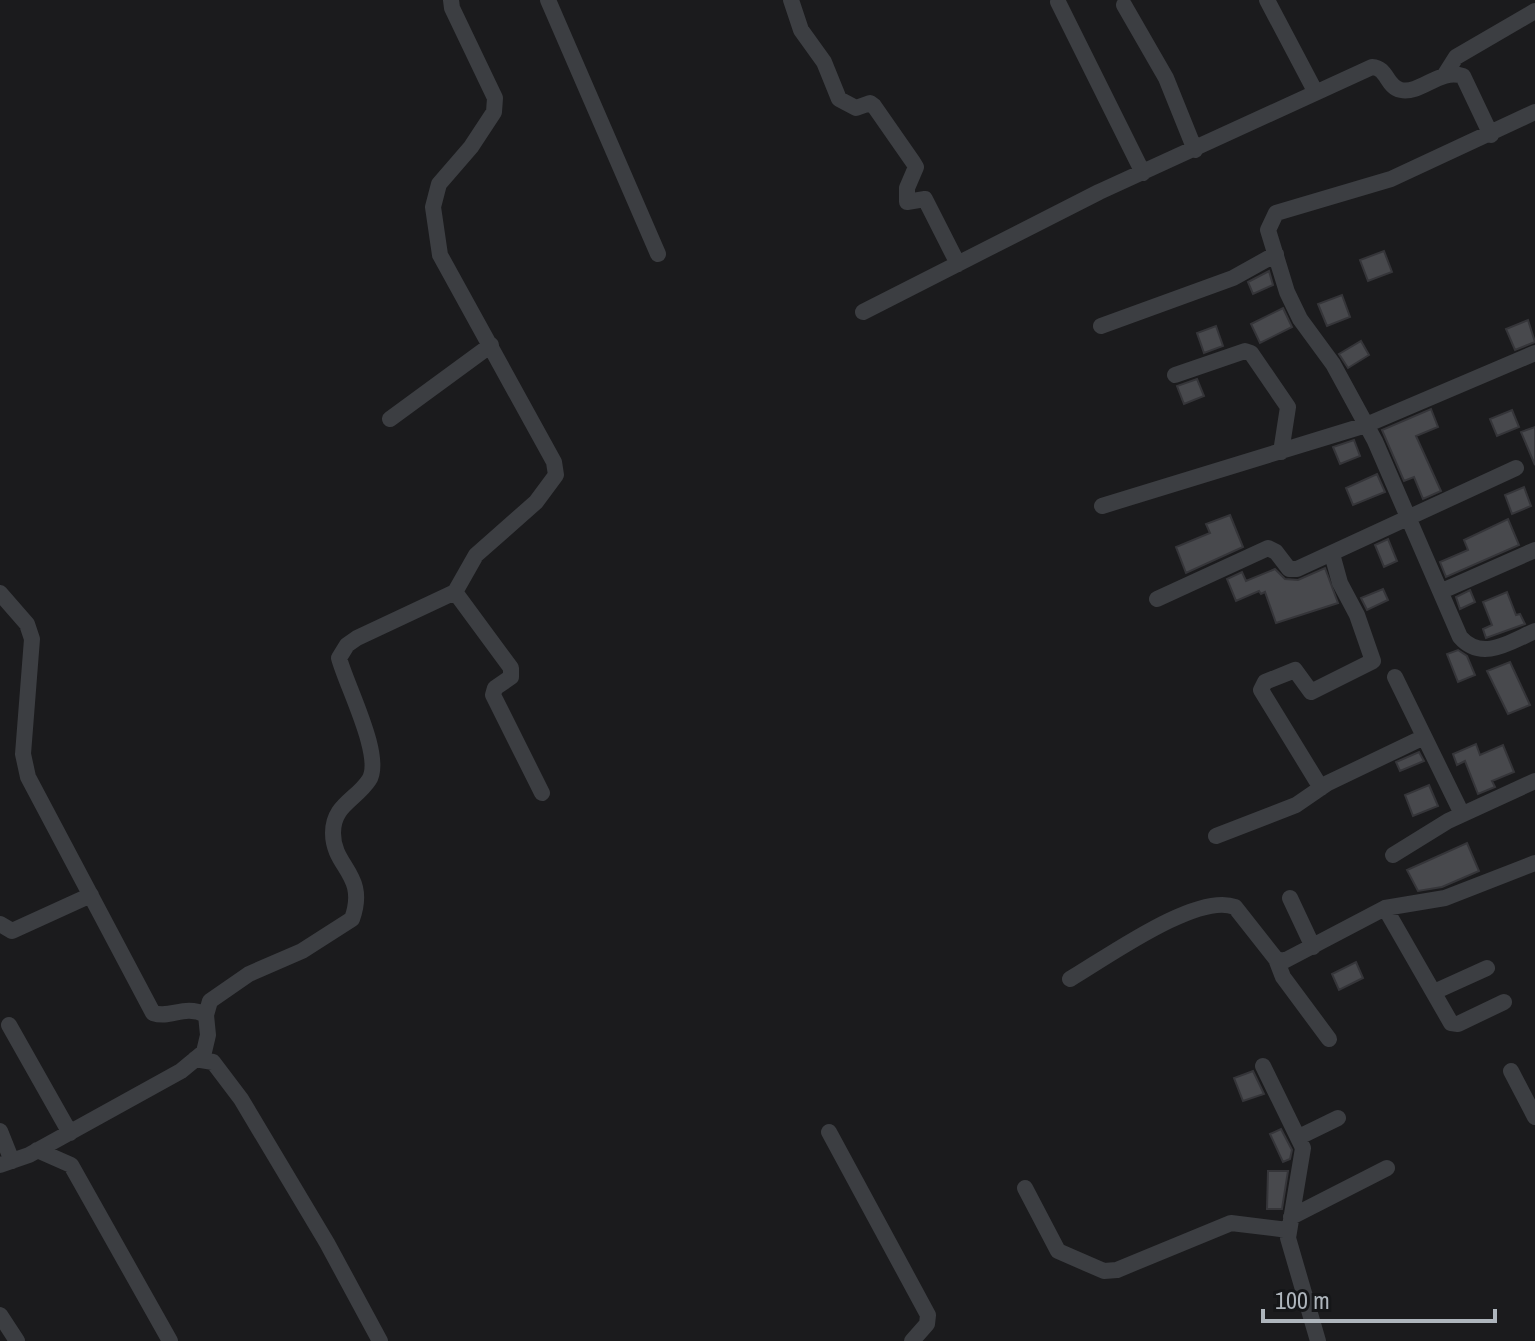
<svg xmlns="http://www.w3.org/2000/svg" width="1535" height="1341" viewBox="0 0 1535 1341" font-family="'Archivo Narrow',sans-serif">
<rect width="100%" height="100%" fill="#1b1b1d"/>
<!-- building -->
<path fill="#48494d" stroke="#353539" stroke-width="2" d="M 1384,251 L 1392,272 L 1368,281 L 1360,260 Z
M 1269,271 L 1273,285 L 1253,294 L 1248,282 Z
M 1342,295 L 1350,317 L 1327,326 L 1318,304 Z
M 1283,308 L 1292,327 L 1260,343 L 1251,324 Z
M 1528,320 L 1535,342 L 1515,350 L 1506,329 Z
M 1216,326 L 1223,346 L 1204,353 L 1197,333 Z
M 1361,341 L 1369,355 L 1348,368 L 1339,354 Z
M 1197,379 L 1204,396 L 1184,404 L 1177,386 Z
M 1431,409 L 1438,427 L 1416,436 L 1441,491 L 1423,499 L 1414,477 L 1404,481 L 1382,430 Z
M 1512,410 L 1519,427 L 1497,436 L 1490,419 Z
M 1535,427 L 1535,465 L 1521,432 Z
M 1354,440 L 1360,456 L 1340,464 L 1333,447 Z
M 1377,474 L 1385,492 L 1353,505 L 1346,488 Z
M 1524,487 L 1531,506 L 1512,514 L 1505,495 Z
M 1230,515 L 1243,547 L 1186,573 L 1176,547 L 1210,533 L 1206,524 Z
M 1508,519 L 1519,545 L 1446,577 L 1440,562 L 1468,550 L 1464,540 Z
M 1388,539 L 1397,561 L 1384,567 L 1375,545 Z
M 1325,568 L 1338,603 L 1276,623 L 1265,592 L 1261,594 L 1259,591 L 1236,601 L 1227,579 L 1242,572 L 1246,581 L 1275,569 L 1285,579 L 1298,580 Z
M 1383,589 L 1388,600 L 1367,610 L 1361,598 Z
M 1470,590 L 1475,602 L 1460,609 L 1456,597 Z
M 1507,592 L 1516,615 L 1520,614 L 1525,624 L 1486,638 L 1483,629 L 1492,625 L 1483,602 Z
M 1458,650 L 1467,656 L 1475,675 L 1458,682 L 1447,654 Z
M 1510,662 L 1530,705 L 1508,714 L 1487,671 Z
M 1476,744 L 1480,755 L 1503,745 L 1514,772 L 1492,781 L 1495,787 L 1478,794 L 1465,761 L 1457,765 L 1453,754 Z
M 1419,752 L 1424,761 L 1400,771 L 1396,762 Z
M 1429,785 L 1438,806 L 1413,816 L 1405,795 Z
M 1467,843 L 1479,871 L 1442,887 L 1418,891 L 1407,870 Z
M 1356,962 L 1363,978 L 1339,990 L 1332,974 Z
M 1253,1071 L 1264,1094 L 1243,1101 L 1234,1078 Z
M 1281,1129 L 1292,1150 L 1290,1159 L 1283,1162 L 1270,1134 Z
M 1268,1171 L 1288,1171 L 1282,1209 L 1267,1209 Z"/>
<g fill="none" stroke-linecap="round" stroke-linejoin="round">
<!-- minor -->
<path stroke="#3c3e42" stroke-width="16" d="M 548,0 L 658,254
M 791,0 L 801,30 L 824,62 L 839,99 L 856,108 L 870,103 L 874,106 L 913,162 L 916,167 L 907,188 L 907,202 L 925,199 L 958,264
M 1267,0 L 1315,91
M 1058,2 L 1143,173
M 1124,5 L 1166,78 L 1195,150
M 1444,76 L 1456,57 L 1535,11
M 1535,112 L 1391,179 L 1276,213 L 1268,230 L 1287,292 L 1300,319 L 1333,364 L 1375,441 L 1460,637 C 1482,662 1510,642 1535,631
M 863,312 L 1099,192 L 1372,67 C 1388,68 1386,87 1401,90 C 1421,94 1440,68 1463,76 L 1491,135
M 1101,326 L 1233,278 L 1276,254
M 1175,375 L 1245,351 L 1251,353 L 1288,407 L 1281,452
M 390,419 L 491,345
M 1102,506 L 1366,425 L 1535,353
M 1442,591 L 1535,550
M 455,592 L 511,668 L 511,677 L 495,688 L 493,695 L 542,793
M 0,593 L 27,624 L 32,639 L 23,754 L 28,777 L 153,1013 C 172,1019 183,1004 206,1015
M 1157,599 L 1268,548 L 1276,552 L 1289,569 L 1297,569 L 1516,468
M 1395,677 L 1462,814
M 1321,788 L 1261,690 L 1265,682 L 1295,670 L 1311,692 L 1373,661 L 1357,615 L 1340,583 L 1332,554
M 1216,836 L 1296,805 L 1328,783 L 1424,737
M 1393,855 L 1448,821 L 1535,781
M 1290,898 L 1313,947
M 1385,908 L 1451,1023 L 1458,1024 L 1504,1002
M 0,924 L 12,931 L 91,895
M 1276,959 L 1283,977 L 1329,1039
M 1070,979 C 1106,958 1197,892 1235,907 L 1276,959 L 1284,961 L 1385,908 L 1445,898 L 1535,863
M 1434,992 L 1487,968
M 9,1025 L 70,1133
M 195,1059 L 213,1062 L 241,1099 L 327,1243 L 380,1341
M 1263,1066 L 1303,1148 L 1288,1238 L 1318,1341
M 1511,1071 L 1535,1117
M 0,1131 L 12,1161
M 829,1132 L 928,1315 L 927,1324 L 912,1341
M 1299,1137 L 1338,1118
M 37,1150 L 71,1165 L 170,1341
M 0,1165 L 29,1155 L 181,1071 L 204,1052 L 208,1035 L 206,1015 L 210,1001 L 249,974 L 302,951 L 352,919 C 368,874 333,868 333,833 C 333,805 356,800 369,780 C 384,757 346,685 339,658 L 347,645 L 357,638 L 455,592 L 476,555 L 536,502 L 556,475 L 554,462 L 440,255 L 433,207 L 439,184 L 471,147 L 494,112 L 495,98 L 452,8 L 451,0
M 1025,1188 L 1058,1251 L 1104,1271 L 1117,1270 L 1231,1223 L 1288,1230
M 1291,1217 L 1387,1168
M 0,1315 L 17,1341"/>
</g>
<!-- scale -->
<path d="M1263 1309v12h232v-12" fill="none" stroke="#aeb5bc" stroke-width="4"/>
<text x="1275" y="1309" font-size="24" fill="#aeb5bc" stroke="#151618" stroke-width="6" paint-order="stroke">100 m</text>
</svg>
